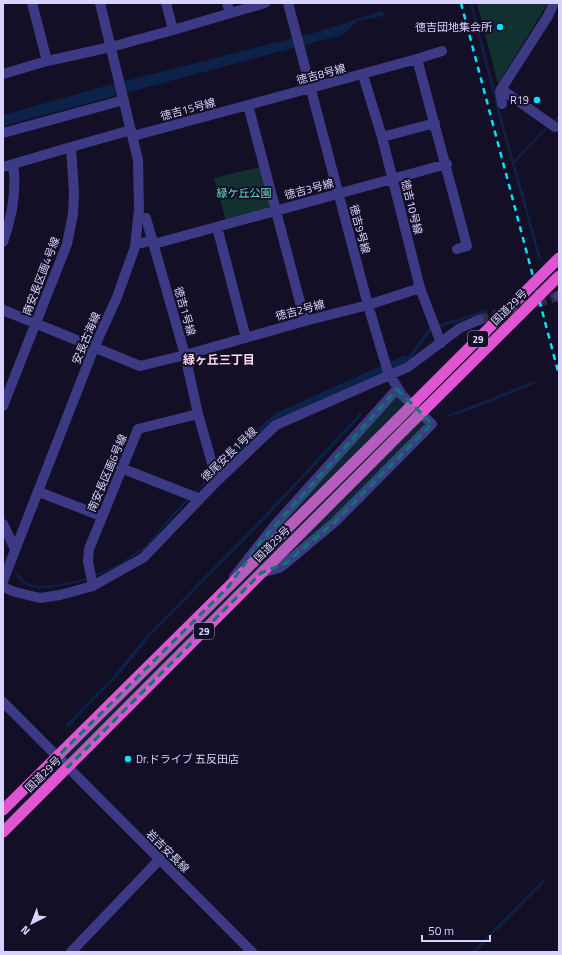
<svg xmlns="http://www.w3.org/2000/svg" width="562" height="955" viewBox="0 0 562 955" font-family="'Titillium Web','Noto Sans JP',sans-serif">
<rect width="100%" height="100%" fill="#130f26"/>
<!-- green -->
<path fill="#12302f" d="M 477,3 L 548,3 L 498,84 Z
M 260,167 L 271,205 L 268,210 L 226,221 L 214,178 Z"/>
<!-- water -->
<path fill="#0c2248" d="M 381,11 L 385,12 L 383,16 L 358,21 L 342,35 L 3,126 L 3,115 L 102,87 L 317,32 Z
M 489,309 L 485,313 L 432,330 L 411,358 L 411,360 L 303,409 L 210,479 L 196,492 L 145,548 L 119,566 L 96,576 L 95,575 L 119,564 L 145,546 L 178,508 L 208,478 L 208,468 L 211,472 L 231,451 L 276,413 L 392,361 L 405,355 L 408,357 L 430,327 Z
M 535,381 L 536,383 L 478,407 L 448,417 L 448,415 Z
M 360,413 L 362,415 L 247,538 L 150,636 L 122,671 L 68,727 L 66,725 L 111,679 L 149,633 L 262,518 Z
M 18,573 C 28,596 69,582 87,578 L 87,580 C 68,584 28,598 16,575 Z
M 520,903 L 522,905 L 499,929 L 496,927 Z"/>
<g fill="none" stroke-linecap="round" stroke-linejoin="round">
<!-- stream -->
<path stroke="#0c2248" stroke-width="2.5" d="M 471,3 L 499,113 L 540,259
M 555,121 L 559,117
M 514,162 L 549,125
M 519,906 L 544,881
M 474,952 L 499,926"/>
<!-- minor-tunnel -->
<path stroke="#312d47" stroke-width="10" stroke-dasharray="10 5" stroke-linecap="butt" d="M 479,320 L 558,296"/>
<!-- minor -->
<path stroke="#3d3a85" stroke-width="10" d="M 166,3 L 173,30 L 265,3
M 227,3 L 230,13
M 417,59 L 442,51
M 47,61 L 111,47 L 173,30
M 3,74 L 47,61 L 32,3
M 363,75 L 382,137 L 420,288 L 441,343
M 501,89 L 555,127
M 502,104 L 500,91 L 548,16 L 554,3
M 3,133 L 124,100
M 133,136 L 248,105
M 382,137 L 435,123
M 71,147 L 131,130
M 3,167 L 71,147 L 74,192 L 73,214 L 67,244 L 3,406
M 146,218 L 185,355 L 198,414 L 217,481
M 217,227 L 246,338
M 3,242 C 12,217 17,190 13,164
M 142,243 L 153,240
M 154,244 L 447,164
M 558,296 L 559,296
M 3,310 L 140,366 L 185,355 L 305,321 L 368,305 L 420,288
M 305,321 L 248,105 L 417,59 L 467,246 L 457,249
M 121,468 L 200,499
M 39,492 L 101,516
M 3,524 L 15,549
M 261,573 L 279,568 L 286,563 L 335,522 L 432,424 L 402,395 L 388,372 L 368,305 L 288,3
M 234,577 L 274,526 L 397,389
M 93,586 L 88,562 L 89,549 L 138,429 L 198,414
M 3,587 L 15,592 L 40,598 L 60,595 L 93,586 L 116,573 L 143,558 L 217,481 L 276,425 L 408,367 L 460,328 L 479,320
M 71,952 L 160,859"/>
<!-- tertiary -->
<path stroke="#3d3a85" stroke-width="10" d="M 3,581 L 94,348 L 117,297 L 135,247 L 139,209 L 138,160 L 100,3
M 3,702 L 252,952"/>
<!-- trunk -->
<path stroke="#e055d1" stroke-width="11" d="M 3,810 L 396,421
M 3,832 L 405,429"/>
<!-- rail -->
<path stroke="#00e5ff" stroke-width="2.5" stroke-dasharray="6 5" stroke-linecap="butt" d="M 461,3 L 559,375"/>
<!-- trunk-bridge -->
<path stroke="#e055d1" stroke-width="11" d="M 396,421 L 559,258
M 405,429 L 559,276"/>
</g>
<!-- marked area -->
<path fill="#0f766e" fill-opacity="0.2" stroke="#0f766e" stroke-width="3" stroke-dasharray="8 5" stroke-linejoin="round" d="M 397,389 L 432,424 L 335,522 L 286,563 L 261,573 L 68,767 L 57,757 L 228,587 L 262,540 Z"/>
<!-- markers -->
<g fill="#00e5ff" stroke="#130f26" stroke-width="1.5">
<circle cx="500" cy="27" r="4"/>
<circle cx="537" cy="100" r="4"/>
<circle cx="128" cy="759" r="4"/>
</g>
<g text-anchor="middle" stroke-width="4" stroke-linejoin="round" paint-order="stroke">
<!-- shield labels -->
<g fill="#130f26" stroke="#9e99be" stroke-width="1">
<rect x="468" y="331" width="20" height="16" rx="3"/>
<rect x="194" y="623" width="20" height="16" rx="3"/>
</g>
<g font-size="10" font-weight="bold" fill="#d9d4ff">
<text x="478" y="343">29</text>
<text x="204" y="635">29</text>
</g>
<!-- poi labels -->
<g font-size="11" fill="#d9d4ff" stroke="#130f26" text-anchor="end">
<text x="492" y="31">徳吉団地集会所</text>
<text x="529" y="104">R19</text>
<text x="136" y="763" text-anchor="start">Dr.ドライブ 五反田店</text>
</g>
<!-- street labels -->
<g font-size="11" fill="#d9d4ff" stroke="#130f26">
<text transform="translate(321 74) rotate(-15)" y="4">徳吉8号線</text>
<text transform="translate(188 109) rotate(-15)" y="4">徳吉15号線</text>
<text transform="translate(309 189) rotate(-15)" y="4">徳吉3号線</text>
<text transform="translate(412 207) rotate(76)" y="4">徳吉10号線</text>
<text transform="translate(360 229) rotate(75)" y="4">徳吉9号線</text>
<text transform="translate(41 276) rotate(-69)" y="4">南安長区画4号線</text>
<text transform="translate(509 307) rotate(-45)" y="4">国道29号</text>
<text transform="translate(300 310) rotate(-15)" y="4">徳吉2号線</text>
<text transform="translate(185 311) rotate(74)" y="4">徳吉1号線</text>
<text transform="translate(86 338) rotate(-67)" y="4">安長古海線</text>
<text transform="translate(229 454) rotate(-44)" y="4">徳尾安長1号線</text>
<text transform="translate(107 473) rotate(-67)" y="4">南安長区画6号線</text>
<text transform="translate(272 544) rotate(-45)" y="4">国道29号</text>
<text transform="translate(43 774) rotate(-45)" y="4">国道29号</text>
<text transform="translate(168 851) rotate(45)" y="4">岩吉安長線</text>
</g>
<!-- park labels -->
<g font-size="11" fill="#5fe0c0" stroke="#130f26">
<text x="244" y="197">緑ケ丘公園</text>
</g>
<!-- neighbourhood labels -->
<g font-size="12" font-weight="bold" fill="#ffd6f0" stroke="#130f26">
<text x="219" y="364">緑ヶ丘三丁目</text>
</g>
</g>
<!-- border -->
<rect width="562" height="955" fill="none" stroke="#d9d4ff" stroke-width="8"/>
<!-- north arrow -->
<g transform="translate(32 923) rotate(222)" stroke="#130f26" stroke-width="3" paint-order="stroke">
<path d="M0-3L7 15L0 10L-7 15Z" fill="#d9d4ff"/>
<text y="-6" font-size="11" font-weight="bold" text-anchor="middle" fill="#d9d4ff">N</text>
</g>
<!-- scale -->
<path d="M422 935v6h68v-6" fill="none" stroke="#d9d4ff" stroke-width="2"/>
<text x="428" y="935" font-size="12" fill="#d9d4ff" stroke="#130f26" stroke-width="3" paint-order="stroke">50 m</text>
</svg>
